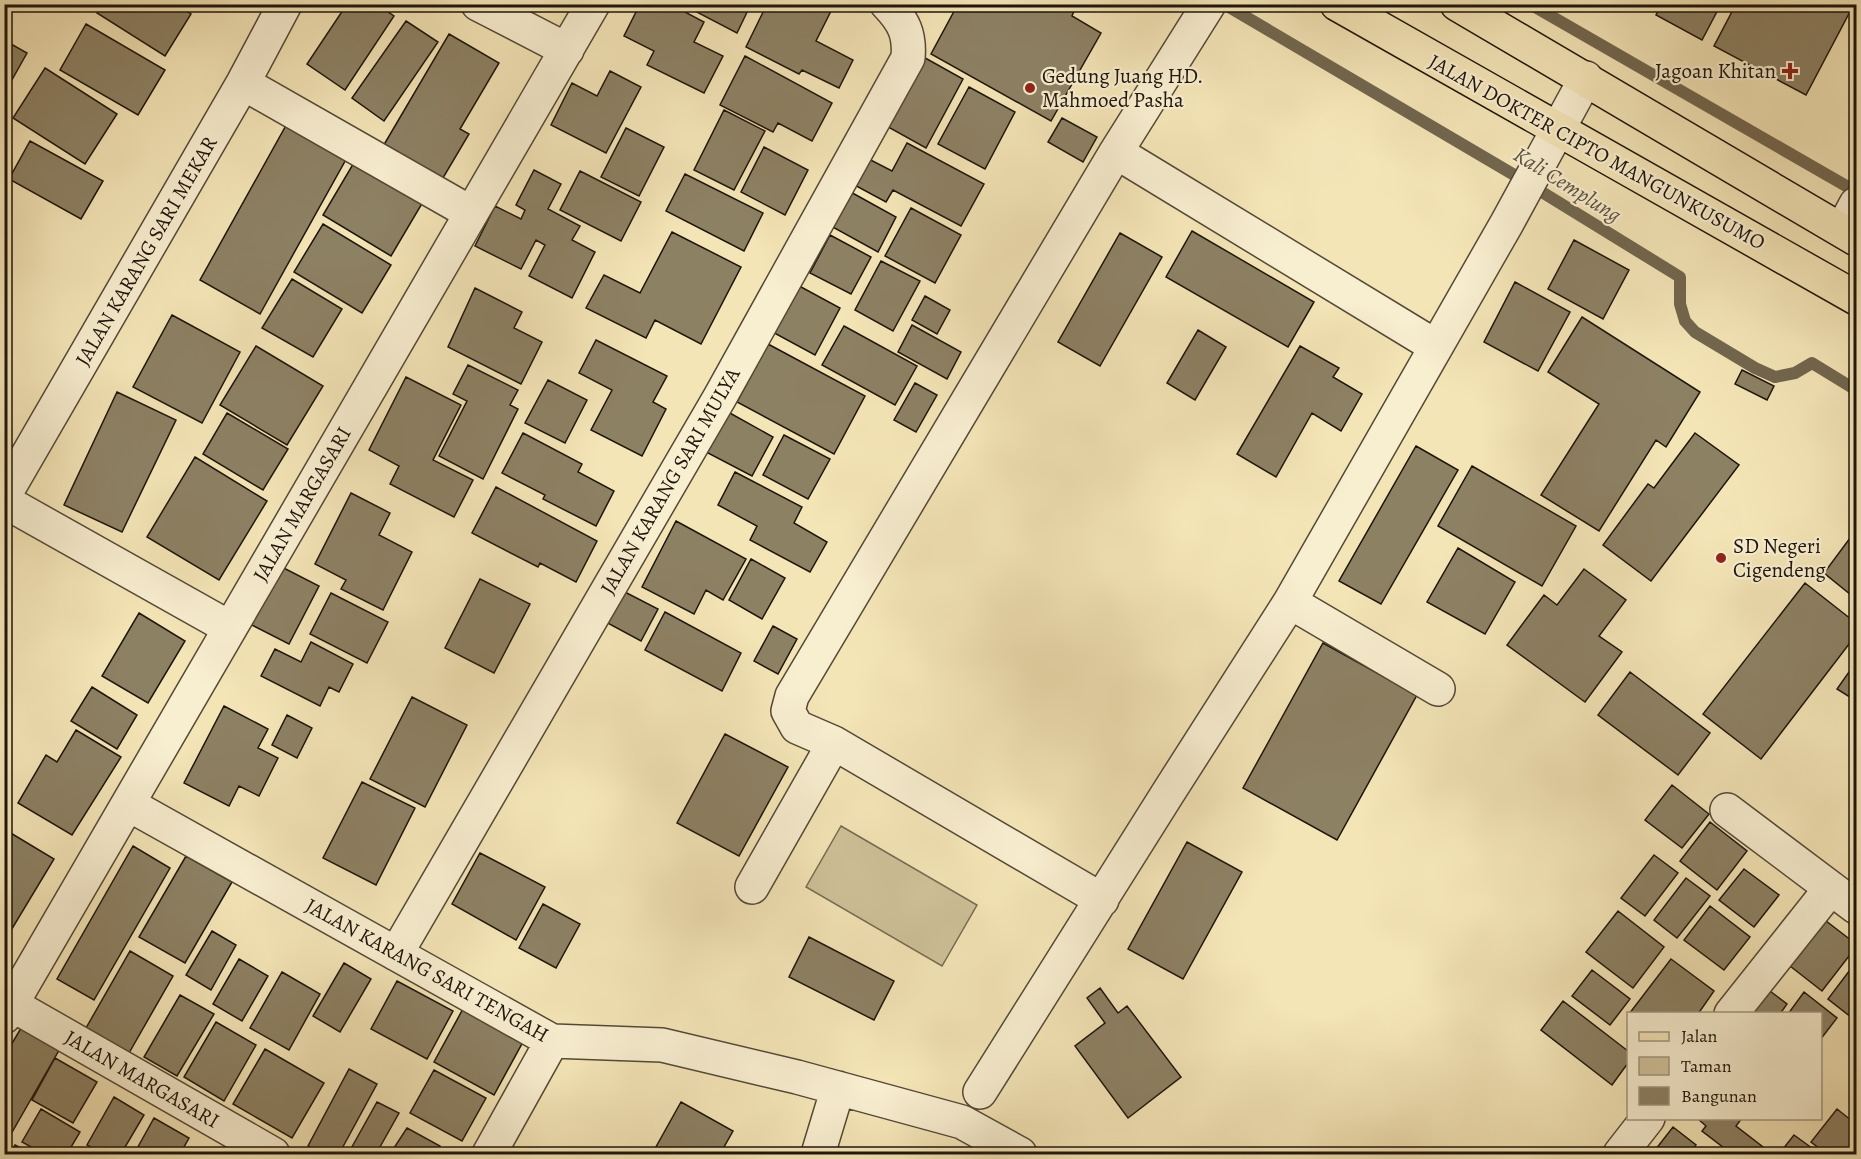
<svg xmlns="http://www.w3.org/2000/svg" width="1861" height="1159" viewBox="0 0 1861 1159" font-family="Alegreya,serif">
<rect width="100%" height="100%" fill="#f4e5b7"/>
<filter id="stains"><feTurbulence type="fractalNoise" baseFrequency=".00333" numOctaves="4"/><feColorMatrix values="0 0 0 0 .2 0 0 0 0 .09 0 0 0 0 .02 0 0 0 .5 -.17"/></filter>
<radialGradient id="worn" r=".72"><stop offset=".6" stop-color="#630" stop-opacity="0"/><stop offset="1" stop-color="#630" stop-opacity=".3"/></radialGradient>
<!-- green -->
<path fill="#cfc29a" stroke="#766c52" stroke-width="1.5" d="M 841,826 L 977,905 L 942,966 L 806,887 Z"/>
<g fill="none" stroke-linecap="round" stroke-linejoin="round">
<!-- stream -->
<path stroke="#72674f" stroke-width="12" d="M 1224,4 L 1516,176 L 1680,277 L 1680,304 L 1685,321 L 1695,332 L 1755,368 L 1775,377 L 1795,373 L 1812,363 L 1856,390
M 1530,4 L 1848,187"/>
</g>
<!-- building -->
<path fill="#8d8164" stroke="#1d150b" stroke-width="1.5" d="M 103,4 L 177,4 L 191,14 L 165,56 L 97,13 Z
M 347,4 L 376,4 L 394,16 L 345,90 L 307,64 Z
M 640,4 L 670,4 L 704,22 L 694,42 L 723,56 L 704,93 L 647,65 L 654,51 L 624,36 Z
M 751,4 L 737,33 L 687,7 L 688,4 Z
M 767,4 L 818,4 L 831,11 L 816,41 L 853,60 L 839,88 L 802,70 L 799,74 L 746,47 Z
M 958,4 L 1077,4 L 1072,16 L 1101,33 L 1051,121 L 931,54 Z
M 1662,4 L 1721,4 L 1702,40 L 1656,15 Z
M 1736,4 L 1854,4 L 1806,95 L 1714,46 Z
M 406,21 L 438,42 L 384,121 L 352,98 Z
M 86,24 L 165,70 L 138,115 L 60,70 Z
M 449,34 L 499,63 L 460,129 L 469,134 L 440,183 L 382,148 Z
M 4,40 L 27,53 L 4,94 Z
M 918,54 L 963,79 L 926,148 L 881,123 Z
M 745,56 L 832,103 L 812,141 L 778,123 L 773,132 L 720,105 Z
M 45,68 L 117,114 L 85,164 L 13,118 Z
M 610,71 L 641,87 L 606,153 L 551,125 L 572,83 L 597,96 Z
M 969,87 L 1015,112 L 985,169 L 938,144 Z
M 724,110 L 765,131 L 734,190 L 694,170 Z
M 1062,118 L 1097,137 L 1083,162 L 1048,142 Z
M 289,120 L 349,154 L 260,314 L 200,280 Z
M 626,128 L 664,147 L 639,196 L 601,177 Z
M 30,141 L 103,181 L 81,219 L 9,179 Z
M 907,143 L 984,184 L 961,226 L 893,190 L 886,202 L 847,181 L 861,155 L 892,171 Z
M 764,147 L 808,170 L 785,215 L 741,192 Z
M 362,149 L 430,190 L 391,256 L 323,215 Z
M 534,170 L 561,184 L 548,209 L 580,226 L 572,240 L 595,252 L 572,298 L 529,276 L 545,245 L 536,240 L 521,269 L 475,246 L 495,206 L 521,219 L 525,210 L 516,205 Z
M 580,171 L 641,202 L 621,241 L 560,210 Z
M 685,174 L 763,213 L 744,251 L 666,211 Z
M 847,190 L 896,217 L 878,252 L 829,225 Z
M 911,208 L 961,235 L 935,283 L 885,256 Z
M 323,224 L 391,265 L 362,313 L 294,272 Z
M 1192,231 L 1314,302 L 1288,347 L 1166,277 Z
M 672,232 L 741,267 L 701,344 L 655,320 L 646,338 L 586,308 L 604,275 L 640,293 Z
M 1120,233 L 1162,257 L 1100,366 L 1058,342 Z
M 830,235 L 871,257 L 851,294 L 810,273 Z
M 1574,240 L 1629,270 L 1603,319 L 1548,289 Z
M 881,261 L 920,281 L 893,331 L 855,310 Z
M 292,279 L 342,309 L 313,357 L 262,328 Z
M 790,281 L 840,308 L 815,355 L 765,328 Z
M 1515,282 L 1570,312 L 1538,371 L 1484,342 Z
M 475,288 L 522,312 L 514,328 L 542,342 L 521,384 L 448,347 Z
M 925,296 L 950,310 L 937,334 L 912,320 Z
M 172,315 L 240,352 L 202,423 L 133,387 Z
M 1582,317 L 1700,392 L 1666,447 L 1656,440 L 1599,531 L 1541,495 L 1599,404 L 1548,372 Z
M 912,325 L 961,352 L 947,379 L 898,352 Z
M 844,326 L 917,366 L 895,405 L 822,365 Z
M 1198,330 L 1226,347 L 1195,400 L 1167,383 Z
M 596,340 L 667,376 L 653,402 L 666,409 L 642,456 L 591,430 L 612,390 L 579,373 Z
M 768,344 L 865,396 L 834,454 L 737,402 Z
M 256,346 L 323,386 L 287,445 L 220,405 Z
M 1300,346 L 1339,368 L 1333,377 L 1362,394 L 1341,431 L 1312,413 L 1276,477 L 1237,454 Z
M 468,365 L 518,390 L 510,405 L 518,409 L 483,479 L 439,456 L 467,401 L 453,394 Z
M 1742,370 L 1774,386 L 1767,400 L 1735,384 Z
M 406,377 L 461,405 L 433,460 L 473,480 L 454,517 L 390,484 L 399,466 L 369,450 Z
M 548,380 L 587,400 L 565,443 L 525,423 Z
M 915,383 L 937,395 L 916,432 L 894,420 Z
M 117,392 L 176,420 L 122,532 L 64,505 Z
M 728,412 L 773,437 L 752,476 L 706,452 Z
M 227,413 L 288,449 L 263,490 L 203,454 Z
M 523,433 L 582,464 L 578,472 L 614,491 L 596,526 L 543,499 L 545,495 L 502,473 Z
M 1695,433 L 1739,465 L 1651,581 L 1603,545 L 1648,484 L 1654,488 Z
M 784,435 L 830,459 L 808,499 L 763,475 Z
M 1416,446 L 1458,470 L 1381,604 L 1339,581 Z
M 195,457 L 267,501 L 219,580 L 147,537 Z
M 1472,466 L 1576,526 L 1542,586 L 1438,526 Z
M 735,472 L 802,507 L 794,523 L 827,542 L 810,572 L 750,540 L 757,526 L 718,505 Z
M 496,487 L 597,541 L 576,582 L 540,563 L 538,567 L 472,533 Z
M 351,493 L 390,513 L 379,535 L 412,552 L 383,610 L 341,589 L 346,580 L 315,564 Z
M 676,521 L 746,559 L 723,600 L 706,590 L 694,614 L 642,587 Z
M 1856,530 L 1856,599 L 1824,573 Z
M 1458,548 L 1515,582 L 1485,634 L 1427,602 Z
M 751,559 L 785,578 L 762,619 L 729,600 Z
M 272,562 L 319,586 L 289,644 L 242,620 Z
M 1584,569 L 1626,600 L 1599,636 L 1622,652 L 1585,702 L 1507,645 L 1544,595 L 1557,605 Z
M 480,579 L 530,604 L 494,673 L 445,648 Z
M 1805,583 L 1856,623 L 1856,635 L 1761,759 L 1703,714 Z
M 619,589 L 658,609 L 641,641 L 602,620 Z
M 331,593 L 388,622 L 367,663 L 310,634 Z
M 665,612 L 741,653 L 722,691 L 645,650 Z
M 139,613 L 185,641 L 148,703 L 102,676 Z
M 773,626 L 797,639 L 778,674 L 754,661 Z
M 311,642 L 353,664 L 339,692 L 329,687 L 320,706 L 261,676 L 275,649 L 301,662 Z
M 1323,643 L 1417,695 L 1337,840 L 1243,788 Z
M 1856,662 L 1856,701 L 1837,689 Z
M 1630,672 L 1710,733 L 1678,775 L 1598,715 Z
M 92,687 L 137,715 L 117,749 L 71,721 Z
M 412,697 L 467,725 L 425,807 L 370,779 Z
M 224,706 L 268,729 L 258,748 L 278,758 L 259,796 L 239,786 L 229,806 L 184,783 Z
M 287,715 L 312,728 L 297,758 L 272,745 Z
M 76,730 L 121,757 L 72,835 L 18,803 L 46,755 L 57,762 Z
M 725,734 L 788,767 L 739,856 L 677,823 Z
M 362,782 L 415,808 L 376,885 L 323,858 Z
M 1672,785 L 1709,814 L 1682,848 L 1645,820 Z
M 1710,822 L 1747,851 L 1717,890 L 1680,861 Z
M 4,829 L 54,859 L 4,942 Z
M 1187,842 L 1242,872 L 1183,979 L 1128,949 Z
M 133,846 L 170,868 L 94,1000 L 57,979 Z
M 480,853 L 545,887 L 516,940 L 452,904 Z
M 1654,855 L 1678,873 L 1645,916 L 1621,898 Z
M 186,856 L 232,882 L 185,963 L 139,937 Z
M 1744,869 L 1779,895 L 1754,927 L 1719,900 Z
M 1686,878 L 1710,896 L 1677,938 L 1654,920 Z
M 543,904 L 580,924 L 556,968 L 519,948 Z
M 1710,906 L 1750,937 L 1724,970 L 1684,940 Z
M 1618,911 L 1664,947 L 1633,988 L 1586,952 Z
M 1817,914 L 1856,944 L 1856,947 L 1822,991 L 1781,959 Z
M 212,931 L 236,945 L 211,990 L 186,975 Z
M 809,937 L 894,981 L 874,1020 L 789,977 Z
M 130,951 L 173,976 L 129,1053 L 86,1028 Z
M 239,959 L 268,976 L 242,1021 L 213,1004 Z
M 1671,959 L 1714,991 L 1698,1014 L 1629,1014 Z
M 1856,962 L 1856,1021 L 1828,999 Z
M 344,963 L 371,979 L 340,1032 L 313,1016 Z
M 1592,970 L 1630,999 L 1610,1025 L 1572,996 Z
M 282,972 L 320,994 L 289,1050 L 250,1028 Z
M 397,981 L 453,1011 L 427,1059 L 371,1029 Z
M 1762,985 L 1787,1004 L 1780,1014 L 1743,1014 Z
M 1100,988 L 1118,1013 L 1127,1006 L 1181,1077 L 1128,1118 L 1075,1046 L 1105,1023 L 1087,998 Z
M 1804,992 L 1837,1018 L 1820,1040 L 1820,1014 L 1788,1014 Z
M 180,995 L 214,1014 L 177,1076 L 144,1057 Z
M 1563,1001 L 1628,1051 L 1628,1063 L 1612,1085 L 1541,1030 Z
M 464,1007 L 524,1040 L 494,1095 L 434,1062 Z
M 216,1022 L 256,1045 L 224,1101 L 184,1077 Z
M 24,1023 L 62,1045 L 11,1134 L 4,1130 L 4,1057 Z
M 265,1049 L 324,1083 L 292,1138 L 233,1104 Z
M 55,1058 L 97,1082 L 73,1123 L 32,1100 Z
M 349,1069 L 377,1084 L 339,1154 L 324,1154 L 308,1146 Z
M 434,1070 L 486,1098 L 462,1141 L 410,1113 Z
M 114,1097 L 144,1115 L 121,1154 L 104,1154 L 87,1145 Z
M 377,1102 L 399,1113 L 376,1154 L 348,1154 Z
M 681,1102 L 733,1131 L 720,1154 L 652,1154 Z
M 41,1109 L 80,1132 L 67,1154 L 44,1154 L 22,1142 Z
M 1837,1109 L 1856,1124 L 1856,1154 L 1827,1154 L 1811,1142 Z
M 154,1118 L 189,1138 L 180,1154 L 134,1154 Z
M 1697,1118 L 1742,1118 L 1736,1126 L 1763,1147 L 1758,1154 L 1732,1154 L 1702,1131 L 1706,1126 Z
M 1673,1127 L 1696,1145 L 1689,1154 L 1652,1154 Z
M 407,1128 L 440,1146 L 436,1154 L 390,1154 Z
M 1794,1135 L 1820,1154 L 1779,1154 Z
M 15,1145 L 32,1154 L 9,1154 Z"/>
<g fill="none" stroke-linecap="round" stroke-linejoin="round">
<!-- minor casing -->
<g stroke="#534936" stroke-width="36">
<path id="minor" d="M 478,4 L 567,50
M 243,83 L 471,213
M 1116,152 L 1435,346
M 1842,230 L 1856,204
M 4,496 L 243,83 L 285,4
M 4,501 L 230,628
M 1290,602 L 1438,689
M 128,804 L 552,1041 L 662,1045 L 797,1077 L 962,1122 L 1020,1154
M 1727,810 L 1856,907
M 752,887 L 834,743
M 1102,900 L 834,743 L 797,727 L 788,711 L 792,696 L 1116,152 L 1209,4
M 396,954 L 720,397 L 908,58 C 910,34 904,22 887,4
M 4,1000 L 273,1154
M 1731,1014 L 1831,888
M 4,1017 L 593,4
M 980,1092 L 1168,793 L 1290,602 L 1507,223 L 1586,78
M 489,1154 L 552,1041
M 818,1154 L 838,1088
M 1620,1154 L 1648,1118"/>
</g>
<!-- major casing -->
<g stroke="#1d150b" stroke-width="36">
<path id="major" d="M 1337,4 L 1856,298
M 1457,4 L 1856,239"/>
</g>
<!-- minor -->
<use href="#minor" stroke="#f8eed0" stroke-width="33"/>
<!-- major -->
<use href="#major" stroke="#f4e5b7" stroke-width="33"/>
</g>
<!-- markers -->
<g fill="#8f2418" stroke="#f8eed0" stroke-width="2">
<path d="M1787 62h6v6h6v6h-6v6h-6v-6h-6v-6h6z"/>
<circle cx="1030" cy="88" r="6"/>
<circle cx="1721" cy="558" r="6"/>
</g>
<g text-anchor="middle" stroke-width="4.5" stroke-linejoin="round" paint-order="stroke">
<!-- poi labels -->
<g font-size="21" fill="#1d150b" stroke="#f8eed0" text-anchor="start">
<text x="1776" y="78" text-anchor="end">Jagoan Khitan</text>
<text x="1042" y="83">Gedung Juang HD.<tspan x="1042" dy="24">Mahmoed Pasha</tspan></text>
<text x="1733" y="553">SD Negeri<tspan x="1733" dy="24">Cigendeng</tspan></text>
</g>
<!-- street labels -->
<g font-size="21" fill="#1d150b" stroke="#f8eed0">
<text transform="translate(1597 152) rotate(29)" y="7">JALAN DOKTER CIPTO MANGUNKUSUMO</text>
<text transform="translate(146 251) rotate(-60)" y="7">JALAN KARANG SARI MEKAR</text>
<text transform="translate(670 481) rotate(-60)" y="7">JALAN KARANG SARI MULYA</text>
<text transform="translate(302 504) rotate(-60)" y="7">JALAN MARGASARI</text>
<text transform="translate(427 970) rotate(29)" y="7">JALAN KARANG SARI TENGAH</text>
<text transform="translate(142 1079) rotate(30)" y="7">JALAN MARGASARI</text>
</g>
<!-- water labels -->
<g font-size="22" font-style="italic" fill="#5d533e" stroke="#f8eed0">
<text transform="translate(1568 184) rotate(32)" y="8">Kali Cemplung</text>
</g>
</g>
<!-- margin -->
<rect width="1861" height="1159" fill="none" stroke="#f4e5b7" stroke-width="24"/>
<rect x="6" y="6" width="1849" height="1147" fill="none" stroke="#1d150b" stroke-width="3"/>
<rect x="12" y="12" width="1837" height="1135" fill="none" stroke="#1d150b" stroke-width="1.5"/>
<!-- legend -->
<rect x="1627" y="1012" width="195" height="108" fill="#f8eed0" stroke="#a09781" stroke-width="1.5"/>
<rect x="1639" y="1032" width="30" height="9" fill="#f4e5b7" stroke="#a09781" stroke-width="1.5"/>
<text x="1681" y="1042" font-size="18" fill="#1d150b">Jalan</text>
<rect x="1639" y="1057" width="30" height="18" fill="#cfc29a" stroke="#a09781" stroke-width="1.5"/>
<text x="1681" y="1072" font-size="18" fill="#1d150b">Taman</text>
<rect x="1639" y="1087" width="30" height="18" fill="#8d8164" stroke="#a09781" stroke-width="1.5"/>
<text x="1681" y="1102" font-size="18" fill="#1d150b">Bangunan</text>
<rect width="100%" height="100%" filter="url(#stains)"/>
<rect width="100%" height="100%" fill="url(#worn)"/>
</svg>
